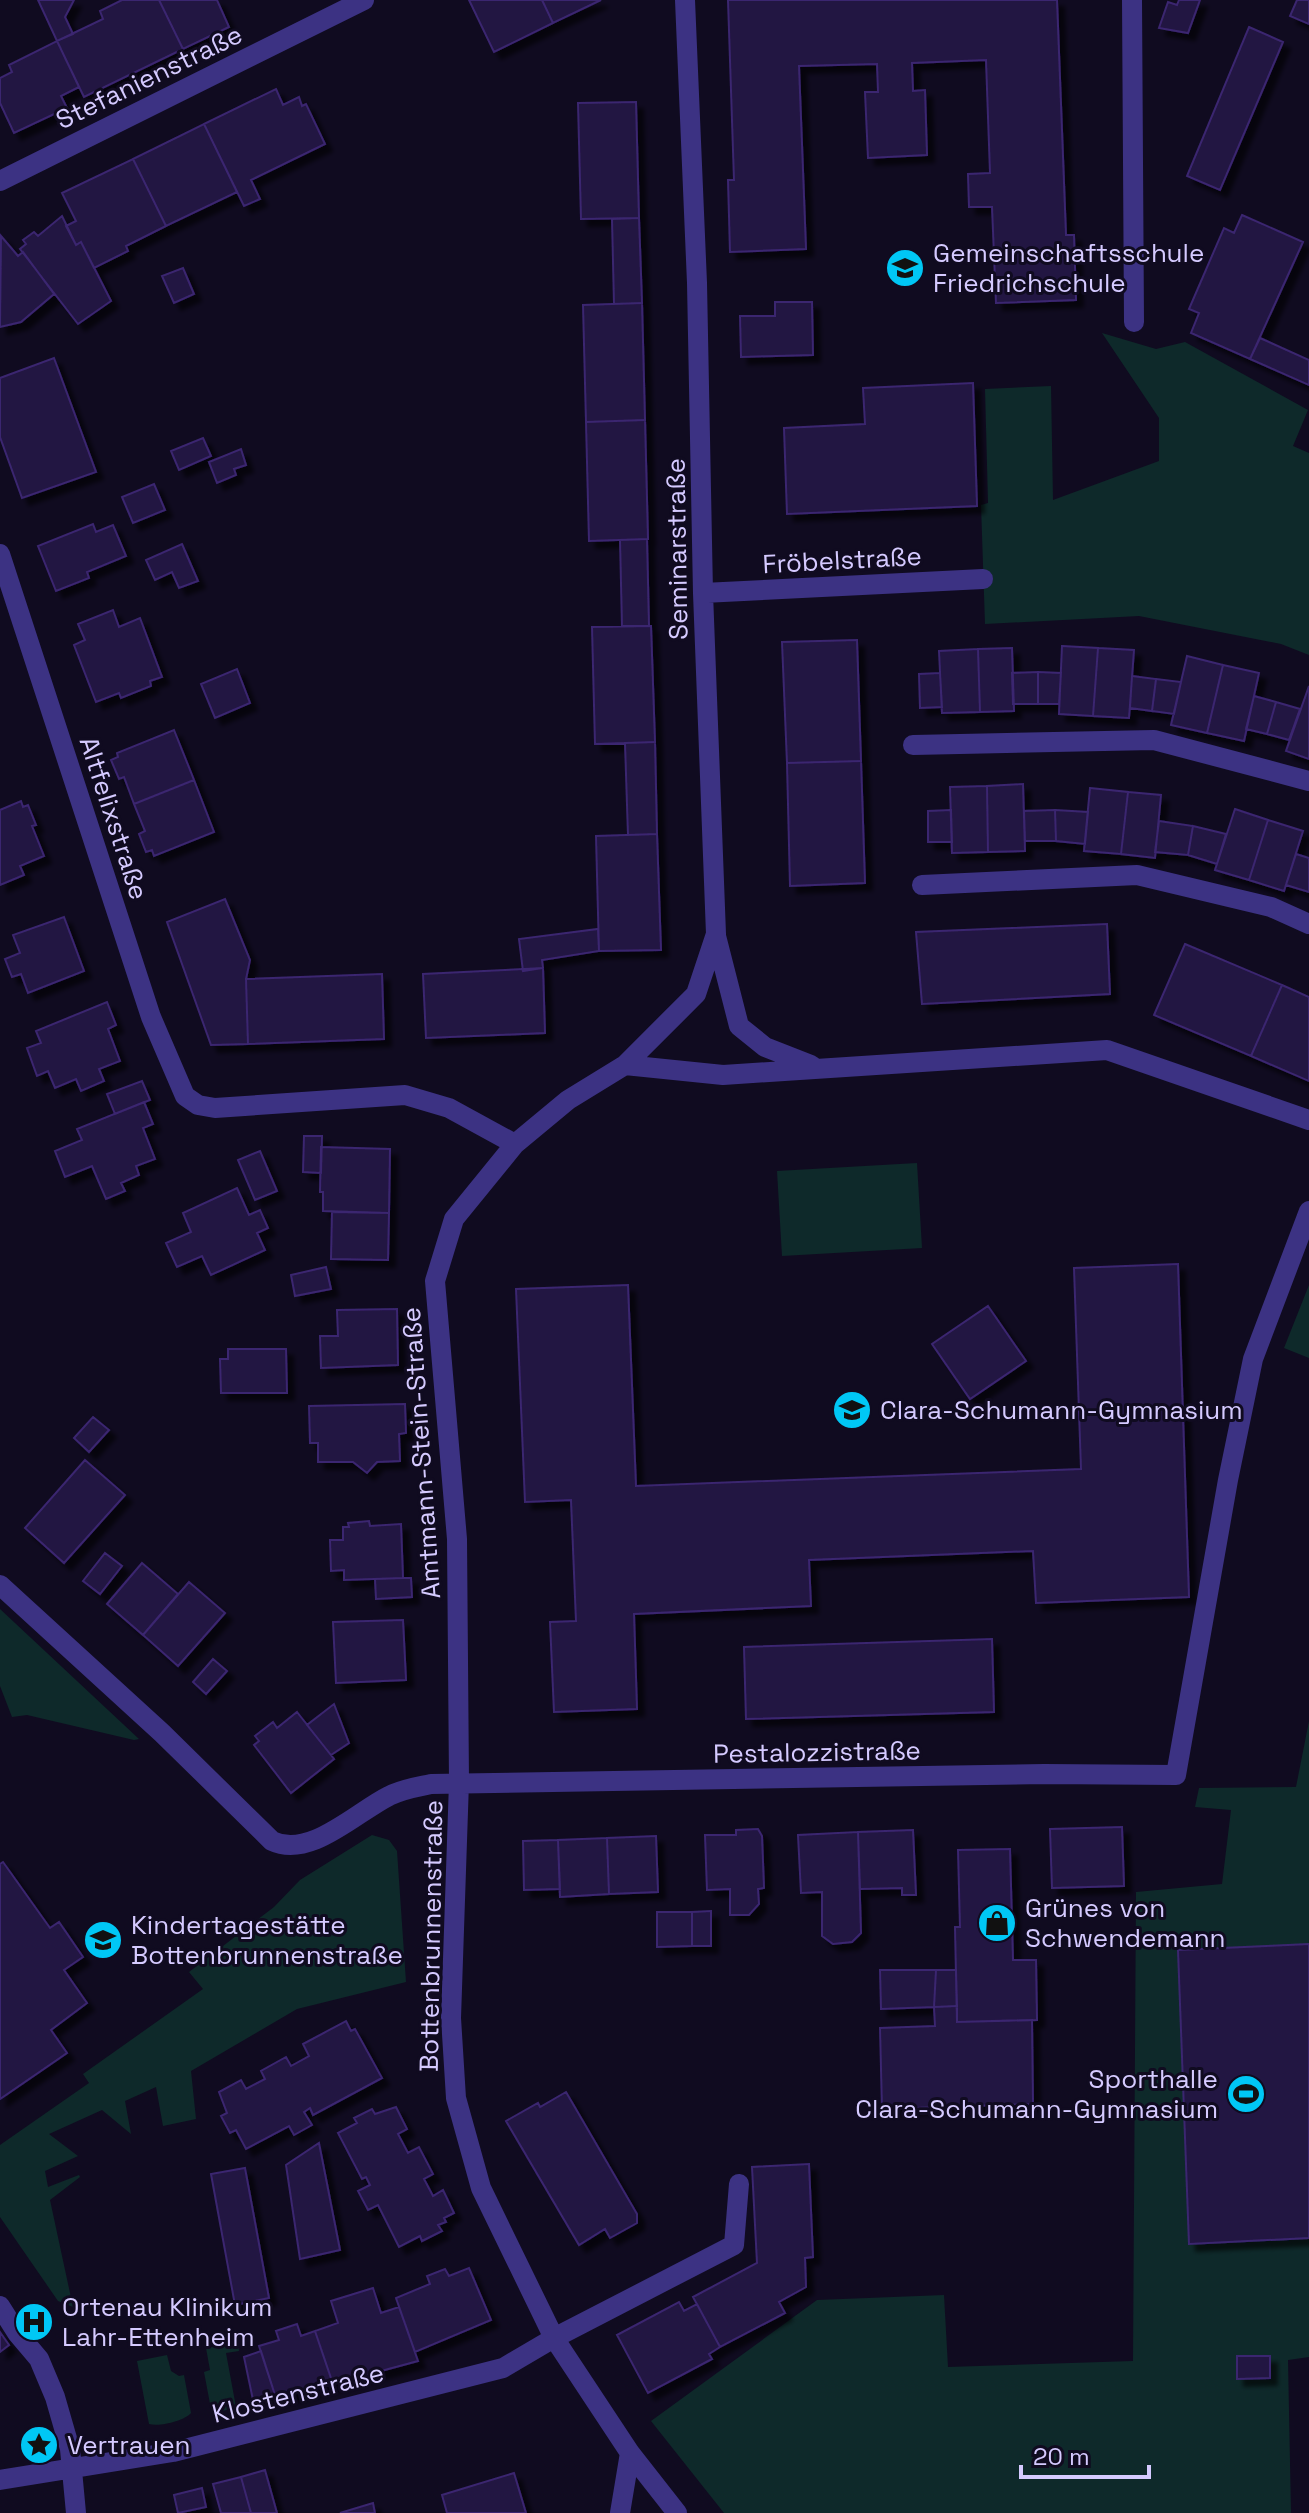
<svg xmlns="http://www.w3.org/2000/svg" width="1309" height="2513" viewBox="0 0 1309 2513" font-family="'Space Grotesk',sans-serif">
<defs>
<filter id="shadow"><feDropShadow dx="7" dy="7" stdDeviation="2" flood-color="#0009"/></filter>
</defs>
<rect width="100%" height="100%" fill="#100b20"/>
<!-- green -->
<path fill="#0e292a" d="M 1102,333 L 1156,349 L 1185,342 L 1308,410 L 1293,446 L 1309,453 L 1309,655 L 1281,644 L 1139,616 L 985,624 L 981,505 L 988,503 L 985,389 L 1051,386 L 1053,500 L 1159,461 L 1159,418 Z
M 917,1163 L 922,1248 L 782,1256 L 777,1171 Z
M 1309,1285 L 1309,1358 L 1284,1348 Z
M 0,1609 L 139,1739 L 134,1740 L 27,1715 L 12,1717 L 0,1686 Z
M 1309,1721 L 1309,2357 L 1288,2360 L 1291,2513 L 724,2513 L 651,2421 L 817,2300 L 944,2295 L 948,2367 L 1133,2361 L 1136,1892 L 1222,1884 L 1231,1810 L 1195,1807 L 1199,1788 L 1296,1787 Z
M 372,1835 L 389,1840 L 397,1851 L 406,1982 L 297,2009 L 191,2071 L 196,2119 L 163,2126 L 156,2087 L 125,2101 L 131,2134 L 102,2110 L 49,2134 L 78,2156 L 45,2171 L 48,2187 L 79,2175 L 80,2177 L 50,2200 L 73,2307 L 58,2301 L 0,2217 L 0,2145 L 89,2083 L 83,2074 L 203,1989 L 189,1972 L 274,1907 L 300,1880 Z
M 238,2342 L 239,2351 L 226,2353 L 236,2407 L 216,2413 L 211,2409 L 204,2372 L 210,2370 L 206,2348 Z
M 167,2355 L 171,2371 L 179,2376 L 184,2375 L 191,2413 C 184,2421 160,2427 149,2424 L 137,2361 Z"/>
<!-- building -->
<path fill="#231642" stroke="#3b2670" stroke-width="2" filter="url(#shadow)" d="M 38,0 L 74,0 L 65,17 L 73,34 L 57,41 Z
M 122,0 L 159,0 L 183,49 L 84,97 L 57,41 L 103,19 L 100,11 Z
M 159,0 L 217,0 L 229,27 L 183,49 Z
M 469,0 L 542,0 L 553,23 L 494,52 Z
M 542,0 L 601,0 L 553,23 Z
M 728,0 L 1057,0 L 1066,235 L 1074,235 L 1076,300 L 996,303 L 992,207 L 969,207 L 968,174 L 990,173 L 986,60 L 912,63 L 913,91 L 925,90 L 927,155 L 868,158 L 865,92 L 878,92 L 877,64 L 799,66 L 806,249 L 730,252 L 728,180 L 734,180 Z
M 1179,0 L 1200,0 L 1188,33 L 1159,28 L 1168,2 L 1177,5 Z
M 1297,0 L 1309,0 L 1309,24 L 1290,16 Z
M 1249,27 L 1283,42 L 1220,190 L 1187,176 Z
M 57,41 L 79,87 L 61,96 L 67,108 L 14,133 L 0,103 L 0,78 L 12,72 L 9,65 Z
M 276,89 L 283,105 L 299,97 L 302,106 L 306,104 L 325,144 L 251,180 L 260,199 L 244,206 L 204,124 Z
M 636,102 L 639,218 L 581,219 L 578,103 Z
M 204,124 L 237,192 L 166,226 L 133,159 Z
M 133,159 L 166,226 L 126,246 L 128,251 L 94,268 L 81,242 L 76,245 L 66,226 L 76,221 L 62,193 Z
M 1242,215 L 1303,242 L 1250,359 L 1191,333 L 1199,313 L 1189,309 L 1224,228 L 1234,233 Z
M 62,216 L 76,245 L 81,242 L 111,301 L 78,324 L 20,249 L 26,244 L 23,240 L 34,232 L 38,236 Z
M 639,218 L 642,303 L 614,304 L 612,219 Z
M 1,236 L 18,256 L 23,252 L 54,294 L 21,322 L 0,327 Z
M 183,268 L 194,294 L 174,303 L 162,276 Z
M 775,302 L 812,302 L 813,355 L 741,357 L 740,316 L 775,316 Z
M 642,303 L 645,420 L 586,422 L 583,305 Z
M 1260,338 L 1309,360 L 1309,385 L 1250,359 Z
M 54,358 L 96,472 L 22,498 L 0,437 L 0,378 Z
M 973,383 L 977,506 L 787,514 L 784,428 L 865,424 L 863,388 Z
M 645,420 L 648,539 L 589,541 L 586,422 Z
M 203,438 L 211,456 L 179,470 L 171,451 Z
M 241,449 L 246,465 L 234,469 L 236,475 L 217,483 L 209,462 Z
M 154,484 L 165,510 L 133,523 L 122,497 Z
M 93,524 L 96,532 L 113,525 L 126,556 L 87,572 L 89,578 L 56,591 L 38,546 Z
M 647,539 L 649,626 L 622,626 L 620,540 Z
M 182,544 L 198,581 L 179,588 L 172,572 L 155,580 L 146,560 Z
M 113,610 L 119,627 L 140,618 L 162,677 L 150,681 L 151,686 L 121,698 L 119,693 L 96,702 L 74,645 L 85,640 L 78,624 Z
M 651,626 L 655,742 L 595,744 L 592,627 Z
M 857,640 L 861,761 L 787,763 L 782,642 Z
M 1062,646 L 1098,648 L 1093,716 L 1059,714 Z
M 1012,648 L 1014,711 L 980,712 L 978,649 Z
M 1098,648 L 1134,650 L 1129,718 L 1093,716 Z
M 978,649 L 980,712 L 942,713 L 939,651 Z
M 1187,656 L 1223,665 L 1207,733 L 1171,725 Z
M 1223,665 L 1259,673 L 1244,741 L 1207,733 Z
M 237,669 L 250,703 L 215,718 L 201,684 Z
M 1038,672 L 1038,704 L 1013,704 L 1012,673 Z
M 1038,672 L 1061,673 L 1059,704 L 1038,704 Z
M 940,673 L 942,707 L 920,708 L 919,674 Z
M 1132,676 L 1156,679 L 1152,711 L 1130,708 Z
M 1156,679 L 1181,682 L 1174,714 L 1152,711 Z
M 1309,686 L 1309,759 L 1286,751 Z
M 1254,696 L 1276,702 L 1267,734 L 1246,729 Z
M 1276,702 L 1300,709 L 1289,740 L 1267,734 Z
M 174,730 L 194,780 L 134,804 L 124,777 L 119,779 L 111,760 L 118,757 L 117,753 Z
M 655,742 L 657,834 L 628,835 L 625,743 Z
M 861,761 L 865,883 L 790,886 L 787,763 Z
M 194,780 L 214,832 L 154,856 L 152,850 L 146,852 L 139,834 L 145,831 L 134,804 Z
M 1023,784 L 1025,851 L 988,852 L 987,786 Z
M 987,786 L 988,852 L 952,853 L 950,787 Z
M 1090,788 L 1128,792 L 1121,854 L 1084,851 Z
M 1128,792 L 1161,795 L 1155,858 L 1121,854 Z
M 21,801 L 23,807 L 28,805 L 36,825 L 32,826 L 44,856 L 20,866 L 24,875 L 0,885 L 0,810 Z
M 1235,809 L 1268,820 L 1249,880 L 1215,870 Z
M 951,810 L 952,842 L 928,842 L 928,811 Z
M 1055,810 L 1056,841 L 1025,841 L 1024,811 Z
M 1055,810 L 1088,812 L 1085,844 L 1056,841 Z
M 1268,820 L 1303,831 L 1284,891 L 1249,880 Z
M 1159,821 L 1193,826 L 1188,855 L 1155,852 Z
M 1193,826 L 1226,834 L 1217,864 L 1188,855 Z
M 657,834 L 661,950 L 599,951 L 596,836 Z
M 1296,854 L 1309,858 L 1309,892 L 1286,885 Z
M 225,899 L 250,960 L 246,979 L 248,1044 L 211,1045 L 167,922 Z
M 64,917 L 84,971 L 28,993 L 21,974 L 12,977 L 5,959 L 20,953 L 13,935 Z
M 1107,924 L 1110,994 L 922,1004 L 916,932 Z
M 598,929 L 599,951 L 542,960 L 543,968 L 523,971 L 519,939 Z
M 1185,944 L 1282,985 L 1251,1056 L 1154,1015 Z
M 543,968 L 545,1033 L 426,1038 L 423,974 Z
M 382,974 L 384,1039 L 248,1044 L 246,979 Z
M 1282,985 L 1309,997 L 1309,1081 L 1251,1056 Z
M 107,1002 L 116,1025 L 108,1029 L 120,1061 L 99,1069 L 104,1081 L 81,1091 L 76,1079 L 55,1088 L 48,1071 L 37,1076 L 27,1048 L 41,1043 L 36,1031 Z
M 142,1081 L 150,1100 L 115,1114 L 107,1094 Z
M 144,1102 L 153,1124 L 143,1128 L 155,1159 L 136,1166 L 139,1175 L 121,1183 L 125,1191 L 106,1199 L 92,1166 L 65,1177 L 55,1151 L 82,1140 L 77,1129 Z
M 304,1136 L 322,1136 L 321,1173 L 303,1172 Z
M 321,1147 L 390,1149 L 389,1213 L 323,1211 L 323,1192 L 320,1192 Z
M 260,1151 L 277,1191 L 255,1200 L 238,1160 Z
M 237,1188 L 249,1215 L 260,1210 L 268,1228 L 257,1233 L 265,1250 L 211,1275 L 202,1256 L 177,1267 L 166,1243 L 191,1232 L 183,1213 Z
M 332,1212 L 389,1213 L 388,1260 L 331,1259 Z
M 1178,1264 L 1189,1597 L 1036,1603 L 1033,1551 L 809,1560 L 811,1606 L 634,1614 L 637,1709 L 554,1712 L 550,1622 L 576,1621 L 571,1500 L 525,1502 L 516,1289 L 628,1285 L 636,1486 L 1081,1469 L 1074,1268 Z
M 326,1267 L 331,1289 L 295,1296 L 291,1275 Z
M 988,1306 L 1026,1361 L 970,1399 L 932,1344 Z
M 397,1309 L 398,1365 L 321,1368 L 320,1336 L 338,1336 L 337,1310 Z
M 228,1349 L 286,1349 L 287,1393 L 221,1393 L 220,1359 L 228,1359 Z
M 405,1404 L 406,1433 L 399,1434 L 400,1461 L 377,1462 L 367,1473 L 353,1462 L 318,1462 L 318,1443 L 310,1443 L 309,1406 Z
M 93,1417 L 109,1430 L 89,1452 L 74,1438 Z
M 85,1460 L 125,1495 L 64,1563 L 25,1528 Z
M 369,1521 L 370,1526 L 401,1524 L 403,1578 L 344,1580 L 344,1570 L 331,1571 L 330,1540 L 343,1540 L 343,1527 L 349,1527 L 348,1523 Z
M 105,1553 L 122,1566 L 100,1594 L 83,1581 Z
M 142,1563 L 178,1594 L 143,1635 L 107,1604 Z
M 403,1578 L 411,1578 L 412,1597 L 376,1599 L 375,1579 Z
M 189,1582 L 225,1613 L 178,1666 L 143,1635 Z
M 403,1620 L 406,1680 L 336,1683 L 333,1622 Z
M 992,1639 L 994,1712 L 746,1719 L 744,1647 Z
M 213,1659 L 227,1671 L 206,1694 L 193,1682 Z
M 334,1704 L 349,1743 L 331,1755 L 307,1725 Z
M 297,1712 L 334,1759 L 291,1793 L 254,1745 L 259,1741 L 255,1736 L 273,1722 L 277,1728 Z
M 1122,1827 L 1124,1886 L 1052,1888 L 1050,1829 Z
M 758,1829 L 762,1836 L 764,1888 L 758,1889 L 759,1904 L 749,1915 L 730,1915 L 730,1889 L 707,1890 L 705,1835 L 736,1835 L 736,1830 Z
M 913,1830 L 916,1895 L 902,1895 L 902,1888 L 860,1889 L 858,1832 Z
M 858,1832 L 861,1933 L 852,1942 L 833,1944 L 822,1936 L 822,1892 L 801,1893 L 798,1835 Z
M 656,1836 L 658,1892 L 609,1894 L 607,1838 Z
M 607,1838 L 609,1894 L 560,1897 L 558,1840 Z
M 558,1840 L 560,1889 L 524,1890 L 523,1841 Z
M 1010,1849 L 1013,1960 L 1036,1960 L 1037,2020 L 957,2022 L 955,1927 L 960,1927 L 958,1850 Z
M 3,1862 L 50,1928 L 59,1922 L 83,1957 L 64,1970 L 87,2003 L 51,2030 L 67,2053 L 0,2099 L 0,1864 Z
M 711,1911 L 711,1946 L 692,1946 L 692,1912 Z
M 657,1912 L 692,1912 L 692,1946 L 657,1947 Z
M 1309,1944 L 1309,2238 L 1189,2244 L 1178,1950 Z
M 880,1970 L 936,1970 L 934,2007 L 881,2009 Z
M 936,1970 L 956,1970 L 957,2006 L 934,2007 Z
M 957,2006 L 957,2022 L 1032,2020 L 1033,2104 L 882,2109 L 880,2028 L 935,2026 L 934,2007 Z
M 346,2021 L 351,2031 L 355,2029 L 382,2078 L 313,2115 L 310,2108 L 304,2112 L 312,2125 L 294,2135 L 289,2126 L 246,2149 L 236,2130 L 230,2133 L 221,2116 L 227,2113 L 219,2092 L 241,2080 L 246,2089 L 265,2079 L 261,2071 L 286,2057 L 291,2066 L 309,2056 L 303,2044 Z
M 566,2092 L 637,2214 L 637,2223 L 610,2238 L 605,2229 L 579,2245 L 506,2121 L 538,2103 L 540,2107 Z
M 396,2107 L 407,2129 L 398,2134 L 408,2153 L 419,2147 L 433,2174 L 424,2179 L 433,2196 L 443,2190 L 454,2213 L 444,2218 L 446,2222 L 438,2225 L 442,2231 L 422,2241 L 420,2236 L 399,2247 L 378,2205 L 368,2210 L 358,2191 L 370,2185 L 366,2177 L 362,2179 L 338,2133 L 357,2123 L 354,2118 L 372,2109 L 375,2114 Z
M 319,2143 L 340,2250 L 300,2259 L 286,2165 Z
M 809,2164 L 813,2257 L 805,2258 L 806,2287 L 779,2302 L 785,2313 L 720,2347 L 693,2297 L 757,2263 L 752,2167 Z
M 245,2168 L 269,2298 L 235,2305 L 211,2174 Z
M 469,2268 L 491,2320 L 415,2352 L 396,2298 L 430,2284 L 427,2276 L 445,2269 L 449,2276 Z
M 373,2288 L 381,2313 L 399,2307 L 418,2361 L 333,2384 L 315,2331 L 338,2323 L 331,2301 Z
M 679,2302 L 684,2311 L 697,2304 L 720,2347 L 709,2354 L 712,2359 L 648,2393 L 617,2335 Z
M 297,2324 L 301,2336 L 315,2331 L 333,2384 L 276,2398 L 259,2346 L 279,2340 L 276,2331 Z
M 0,2332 L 9,2345 L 0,2352 Z
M 261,2351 L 275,2395 L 253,2400 L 244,2357 Z
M 1237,2356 L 1270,2356 L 1270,2378 L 1237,2379 Z
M 265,2470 L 277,2513 L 251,2513 L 241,2477 Z
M 514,2473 L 526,2513 L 447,2513 L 442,2495 Z
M 241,2477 L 251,2513 L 221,2513 L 213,2484 Z
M 202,2488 L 206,2507 L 178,2513 L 174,2495 Z
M 373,2503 L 375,2513 L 340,2513 Z"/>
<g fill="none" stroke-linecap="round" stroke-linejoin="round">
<!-- minor -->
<path stroke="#3c3283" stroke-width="20" d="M 1132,0 L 1134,322
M 0,181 L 364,0
M 0,554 L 151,1017 L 185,1096 L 198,1105 L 215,1108 L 405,1095 L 449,1108 L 515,1144
M 703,593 L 983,579
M 913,745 L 1154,740 L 1309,781
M 922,885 L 1137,875 L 1271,907 L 1309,924
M 716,936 L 739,1026 L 765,1047 L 811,1065
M 625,1065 L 723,1075 L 1107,1050 L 1309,1120
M 0,1585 L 162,1733 L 272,1841 C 310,1859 355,1813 389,1796 C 402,1789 417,1787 431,1784 L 1044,1774 L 1176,1775 L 1228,1480 L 1253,1359 L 1309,1211
M 0,2306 L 17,2333 L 39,2359 L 55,2397 L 70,2449 L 76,2513
M 0,2480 L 173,2452 L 503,2368 L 554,2338 L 734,2245 L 739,2184
M 620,2513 L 630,2453
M 677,2513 L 630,2453 L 554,2338 L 481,2188 L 456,2098 L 451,2018 L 459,1782 L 457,1539 L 435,1281 L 454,1219 L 515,1144 L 568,1100 L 625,1065 L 696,994 L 716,934 L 703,593 L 697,283 L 685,0"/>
</g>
<!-- icons -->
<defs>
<g id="school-disc" transform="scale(2)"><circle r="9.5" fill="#00c7f5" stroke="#100b20"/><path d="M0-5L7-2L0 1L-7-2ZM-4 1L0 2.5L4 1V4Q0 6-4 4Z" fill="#111"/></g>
<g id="shop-disc" transform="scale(2)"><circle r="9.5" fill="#00c7f5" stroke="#100b20"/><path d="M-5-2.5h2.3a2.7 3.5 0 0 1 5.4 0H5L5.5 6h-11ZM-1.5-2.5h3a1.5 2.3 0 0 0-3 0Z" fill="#111"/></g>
<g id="stadium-disc" transform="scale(2)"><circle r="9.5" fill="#00c7f5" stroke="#100b20"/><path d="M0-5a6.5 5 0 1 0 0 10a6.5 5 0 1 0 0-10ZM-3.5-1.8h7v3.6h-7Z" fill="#111"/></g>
<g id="hospital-disc" transform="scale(2)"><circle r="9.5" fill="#00c7f5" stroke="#100b20"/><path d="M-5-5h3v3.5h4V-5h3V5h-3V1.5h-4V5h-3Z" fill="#111"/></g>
<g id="sight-disc" transform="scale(2)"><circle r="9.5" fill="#00c7f5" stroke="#100b20"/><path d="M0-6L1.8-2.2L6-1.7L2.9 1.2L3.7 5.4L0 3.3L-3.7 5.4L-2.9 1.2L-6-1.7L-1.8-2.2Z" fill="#111"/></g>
</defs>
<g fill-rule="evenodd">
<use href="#school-disc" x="905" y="268"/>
<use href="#school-disc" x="852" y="1410"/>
<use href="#shop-disc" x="997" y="1923"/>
<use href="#school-disc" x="103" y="1940"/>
<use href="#stadium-disc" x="1246" y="2094"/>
<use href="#hospital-disc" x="34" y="2322"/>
<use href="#sight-disc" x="39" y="2445"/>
</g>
<g text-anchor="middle" stroke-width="6" stroke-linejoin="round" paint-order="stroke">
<!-- street labels -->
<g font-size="26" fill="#d5caff" stroke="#100b20">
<text transform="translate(149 77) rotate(-26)" y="9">Stefanienstraße</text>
<text transform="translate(677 549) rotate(-91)" y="9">Seminarstraße</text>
<text transform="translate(842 560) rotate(-3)" y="9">Fröbelstraße</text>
<text transform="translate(114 818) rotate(72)" y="9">Altfelixstraße</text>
<text transform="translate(421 1453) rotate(-94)" y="9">Amtmann-Stein-Straße</text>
<text transform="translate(817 1752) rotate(-1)" y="9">Pestalozzistraße</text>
<text transform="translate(431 1936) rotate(-89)" y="9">Bottenbrunnenstraße</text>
<text transform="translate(298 2393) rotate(-14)" y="9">Klostenstraße</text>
</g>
<!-- poi labels -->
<g font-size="26" fill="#d5caff" stroke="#100b20" text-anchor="start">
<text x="933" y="262">Gemeinschaftsschule<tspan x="933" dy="30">Friedrichschule</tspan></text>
<text x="880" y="1419">Clara-Schumann-Gymnasium</text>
<text x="1025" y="1917">Grünes von<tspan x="1025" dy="30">Schwendemann</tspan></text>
<text x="131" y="1934">Kindertagestätte<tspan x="131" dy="30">Bottenbrunnenstraße</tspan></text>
<text x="1218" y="2088" text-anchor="end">Sporthalle<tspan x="1218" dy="30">Clara-Schumann-Gymnasium</tspan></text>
<text x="62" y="2316">Ortenau Klinikum<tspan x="62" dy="30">Lahr-Ettenheim</tspan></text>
<text x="67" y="2454">Vertrauen</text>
</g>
</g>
<!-- scale -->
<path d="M1021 2465v12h128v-12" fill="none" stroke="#d5caff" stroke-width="4"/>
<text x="1033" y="2465" font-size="24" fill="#d5caff" stroke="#100b20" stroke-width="6" paint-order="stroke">20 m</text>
</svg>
